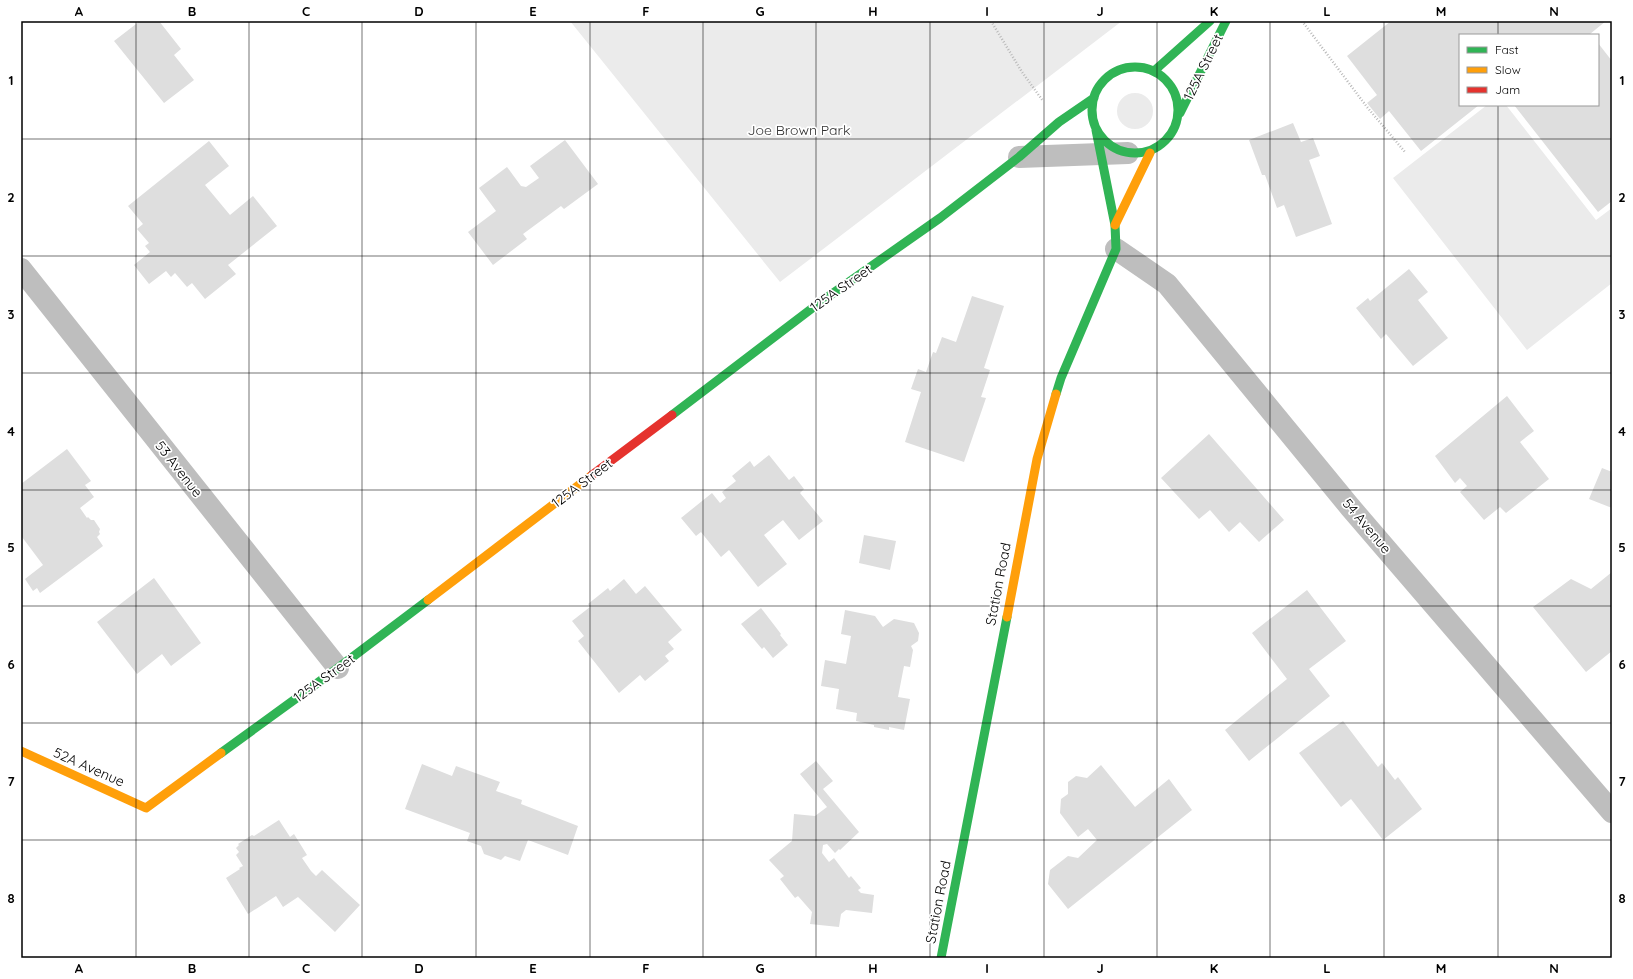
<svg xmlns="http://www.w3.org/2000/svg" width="1633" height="979" viewBox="0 0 1633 979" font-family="Quicksand,sans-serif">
<rect width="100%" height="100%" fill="#fff"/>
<!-- green -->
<path fill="#ebebeb" d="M 570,21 L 1122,21 L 780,282 Z
M1117 111a18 18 0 1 1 36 0a18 18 0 1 1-36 0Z
M 1487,105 L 1506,105 L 1596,220 L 1612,208 L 1612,283 L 1527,350 L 1393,178 Z"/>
<!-- building -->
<path fill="#dedede" d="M 140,21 L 159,21 L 181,49 L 174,55 L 194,80 L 164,103 L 114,41 Z
M 1391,21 L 1606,21 L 1590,34 L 1591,35 L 1460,35 L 1460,105 L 1479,105 L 1421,151 L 1389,111 L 1380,119 L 1367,103 L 1377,95 L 1347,56 Z
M 1598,43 L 1612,61 L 1612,201 L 1598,212 L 1514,105 L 1598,105 Z
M 1293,123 L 1301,142 L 1313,138 L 1320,156 L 1309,160 L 1332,224 L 1296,237 L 1284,205 L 1277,208 L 1265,175 L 1262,175 L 1249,140 Z
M 565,140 L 598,184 L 564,209 L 561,206 L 523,234 L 527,239 L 493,265 L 468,232 L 496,211 L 479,188 L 507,167 L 521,186 L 526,187 L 539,178 L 530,166 Z
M 209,141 L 229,166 L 205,185 L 230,215 L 253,196 L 277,226 L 228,265 L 236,274 L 205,299 L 192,283 L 187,287 L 175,273 L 171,277 L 166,271 L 149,284 L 134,265 L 150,252 L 145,246 L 149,243 L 137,229 L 143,224 L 128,206 Z
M 1409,269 L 1428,292 L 1418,300 L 1448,338 L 1413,366 L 1386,334 L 1381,339 L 1356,308 L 1368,298 L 1370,301 Z
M 972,296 L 1004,306 L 984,368 L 990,370 L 981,397 L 986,398 L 964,462 L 905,442 L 921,392 L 911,389 L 918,369 L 926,372 L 933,352 L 936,353 L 942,337 L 956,342 Z
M 1507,396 L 1534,431 L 1520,442 L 1549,479 L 1506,513 L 1500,507 L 1484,520 L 1460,492 L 1467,486 L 1460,478 L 1455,483 L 1435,456 Z
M 1209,434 L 1284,520 L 1259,542 L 1240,522 L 1229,532 L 1210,510 L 1199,519 L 1161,478 Z
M 67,449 L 91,481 L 85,485 L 94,497 L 80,508 L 87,518 L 88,517 L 91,520 L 94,520 L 100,529 L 99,532 L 100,534 L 97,537 L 103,546 L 40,593 L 37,588 L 33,591 L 25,579 L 43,565 L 22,537 L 21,538 L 21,484 Z
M 769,455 L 789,480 L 794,476 L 804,489 L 800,493 L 823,521 L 799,540 L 783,520 L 764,535 L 787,564 L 758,587 L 729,550 L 721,557 L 701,532 L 696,536 L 681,518 L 712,493 L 720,503 L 726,498 L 722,492 L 736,481 L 732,476 L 750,461 L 754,467 Z
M 1602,468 L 1612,472 L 1612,508 L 1589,499 Z
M 864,535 L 896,541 L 890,570 L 859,563 Z
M 1612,572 L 1612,651 L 1586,672 L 1533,607 L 1571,579 L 1591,589 Z
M 154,578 L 201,643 L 171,666 L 162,654 L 137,674 L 97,622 Z
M 624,579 L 636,594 L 645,586 L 682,630 L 668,642 L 674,649 L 665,656 L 669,661 L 645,681 L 640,675 L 619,693 L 578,641 L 584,636 L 572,621 L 590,607 L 588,604 L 608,588 L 610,591 Z
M 1307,590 L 1346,641 L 1309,669 L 1330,696 L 1249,761 L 1225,730 L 1287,679 L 1252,633 Z
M 761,608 L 781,634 L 780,635 L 788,645 L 773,658 L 764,647 L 762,649 L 741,624 Z
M 845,610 L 875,616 L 883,627 L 894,619 L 914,623 L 919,633 L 918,641 L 911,646 L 913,650 L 910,667 L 904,666 L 898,697 L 910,699 L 904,730 L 889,727 L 889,730 L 874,727 L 874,725 L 856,721 L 857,713 L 836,709 L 839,689 L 821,686 L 825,660 L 846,664 L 851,636 L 841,634 Z
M 1343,721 L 1378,767 L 1382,763 L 1395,780 L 1398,777 L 1422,809 L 1383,840 L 1351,799 L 1341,807 L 1299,753 Z
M 816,761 L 833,781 L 823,789 L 859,832 L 840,850 L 839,849 L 835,853 L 827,844 L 823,845 L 822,853 L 829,862 L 834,858 L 849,878 L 851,876 L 861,888 L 858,890 L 861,893 L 874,895 L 872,913 L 846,910 L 841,914 L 839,927 L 810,924 L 812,912 L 798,896 L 795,898 L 780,879 L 784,876 L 769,860 L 792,841 L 794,814 L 815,816 L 827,807 L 800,774 Z
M 422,764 L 452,776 L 456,766 L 500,782 L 496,791 L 522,800 L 521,804 L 578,826 L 568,855 L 528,840 L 520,861 L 505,856 L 501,860 L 484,854 L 481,846 L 467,841 L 470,833 L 405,809 Z
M 1101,765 L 1135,807 L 1169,779 L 1192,810 L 1068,909 L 1048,884 L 1050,870 L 1068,856 L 1078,858 L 1097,840 L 1088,829 L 1078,837 L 1060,813 L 1061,799 L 1068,794 L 1068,782 L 1076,776 L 1087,778 Z
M 279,820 L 290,837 L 294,834 L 307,855 L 302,858 L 311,871 L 316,876 L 322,870 L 360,905 L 335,932 L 298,897 L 283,907 L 276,896 L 248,914 L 226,878 L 240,869 L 239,868 L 243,866 L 236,855 L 239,852 L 236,848 L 239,845 L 238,844 L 252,835 L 254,836 Z"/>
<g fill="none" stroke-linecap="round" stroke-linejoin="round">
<!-- path -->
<path stroke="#b9b9b9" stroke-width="2.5" stroke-dasharray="1 2" stroke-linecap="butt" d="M 991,21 L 1022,72 L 1043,101
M 1302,21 L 1367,107 L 1405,152"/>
<!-- street -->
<path stroke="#bebebe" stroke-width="22" d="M 1019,157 L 1128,153
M 1116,249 L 1167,284 L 1350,507 L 1612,812
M 21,269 L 338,668"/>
<!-- fast -->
<path stroke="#30b455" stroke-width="9" d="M1092 110a43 43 0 1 1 86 0a43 43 0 1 1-86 0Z
M 1154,71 L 1210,21
M 1180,113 L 1226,21
M 1056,394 L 1061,378 L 1116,249 L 1115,225 L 1096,130
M 672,415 L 819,303 L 940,218 L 1019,157 L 1059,122 L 1094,98
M 221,753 L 338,668 L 428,600
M 941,958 L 1007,617"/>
<!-- slow -->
<path stroke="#ff9f0a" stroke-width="9" d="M 1115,225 L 1150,153
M 428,600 L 592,475
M 1007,617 L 1037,459 L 1056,394
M 21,751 L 146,808 L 221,753"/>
<!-- jam -->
<path stroke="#e5322d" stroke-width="9" d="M 592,475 L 672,415"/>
</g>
<!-- grid -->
<path fill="none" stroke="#000" stroke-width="1" stroke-opacity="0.55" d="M 136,21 L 136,958M 249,21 L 249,958M 362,21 L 362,958M 476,21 L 476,958M 590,21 L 590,958M 703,21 L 703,958M 816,21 L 816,958M 930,21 L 930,958M 1044,21 L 1044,958M 1157,21 L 1157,958M 1270,21 L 1270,958M 1384,21 L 1384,958M 1498,21 L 1498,35M 1498,105 L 1498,958M 21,139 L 1612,139M 21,256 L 1612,256M 21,373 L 1612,373M 21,490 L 1612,490M 21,606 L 1612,606M 21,723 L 1612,723M 21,840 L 1612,840"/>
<g text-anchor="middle" stroke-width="3.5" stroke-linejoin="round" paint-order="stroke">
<!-- street labels -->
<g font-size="14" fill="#000" stroke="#fff">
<text transform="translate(1203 67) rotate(-64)" y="5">125A Street</text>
<text transform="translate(841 288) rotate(-35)" y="5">125A Street</text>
<text transform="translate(179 469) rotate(52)" y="5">53 Avenue</text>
<text transform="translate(582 483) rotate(-37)" y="5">125A Street</text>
<text transform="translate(1367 526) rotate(50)" y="5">54 Avenue</text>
<text transform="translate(998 584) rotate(-79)" y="5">Station Road</text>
<text transform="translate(324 678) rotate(-36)" y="5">125A Street</text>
<text transform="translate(89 767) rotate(24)" y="5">52A Avenue</text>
<text transform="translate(938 902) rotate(-79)" y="5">Station Road</text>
</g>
<!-- park labels -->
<g font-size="14" fill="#313131" stroke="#fff">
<text x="799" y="135">Joe Brown Park</text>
</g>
</g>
<!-- border -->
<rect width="1633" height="979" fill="none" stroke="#ffffff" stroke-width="44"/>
<!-- legend -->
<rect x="1459" y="34" width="140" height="72" fill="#ffffff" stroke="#999999"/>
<rect x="1467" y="47" width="20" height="6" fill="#30b455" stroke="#999999"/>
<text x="1495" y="54" font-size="12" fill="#000000">Fast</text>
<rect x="1467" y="67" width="20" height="6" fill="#ff9f0a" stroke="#999999"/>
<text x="1495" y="74" font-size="12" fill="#000000">Slow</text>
<rect x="1467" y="87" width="20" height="6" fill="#e5322d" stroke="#999999"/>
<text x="1495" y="94" font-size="12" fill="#000000">Jam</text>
<rect x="22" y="22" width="1589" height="935" fill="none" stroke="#000" stroke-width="1.5"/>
<g font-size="13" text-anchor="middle" font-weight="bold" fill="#000">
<text x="79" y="16">A</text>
<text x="192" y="16">B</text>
<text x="306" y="16">C</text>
<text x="419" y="16">D</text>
<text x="533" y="16">E</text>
<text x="646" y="16">F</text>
<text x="760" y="16">G</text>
<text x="873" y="16">H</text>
<text x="987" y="16">I</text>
<text x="1100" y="16">J</text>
<text x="1214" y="16">K</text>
<text x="1327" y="16">L</text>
<text x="1441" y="16">M</text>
<text x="1554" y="16">N</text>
<text x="11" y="85">1</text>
<text x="1622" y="85">1</text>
<text x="11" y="202">2</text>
<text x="1622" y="202">2</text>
<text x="11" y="319">3</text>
<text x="1622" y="319">3</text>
<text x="11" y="436">4</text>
<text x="1622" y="436">4</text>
<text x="11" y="552">5</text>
<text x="1622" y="552">5</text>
<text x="11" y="669">6</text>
<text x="1622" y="669">6</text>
<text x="11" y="786">7</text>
<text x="1622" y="786">7</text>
<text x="11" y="903">8</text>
<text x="1622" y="903">8</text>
<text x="79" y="973">A</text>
<text x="192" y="973">B</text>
<text x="306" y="973">C</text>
<text x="419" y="973">D</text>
<text x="533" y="973">E</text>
<text x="646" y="973">F</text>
<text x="760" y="973">G</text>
<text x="873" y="973">H</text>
<text x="987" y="973">I</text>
<text x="1100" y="973">J</text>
<text x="1214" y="973">K</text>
<text x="1327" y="973">L</text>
<text x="1441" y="973">M</text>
<text x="1554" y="973">N</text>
</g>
</svg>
